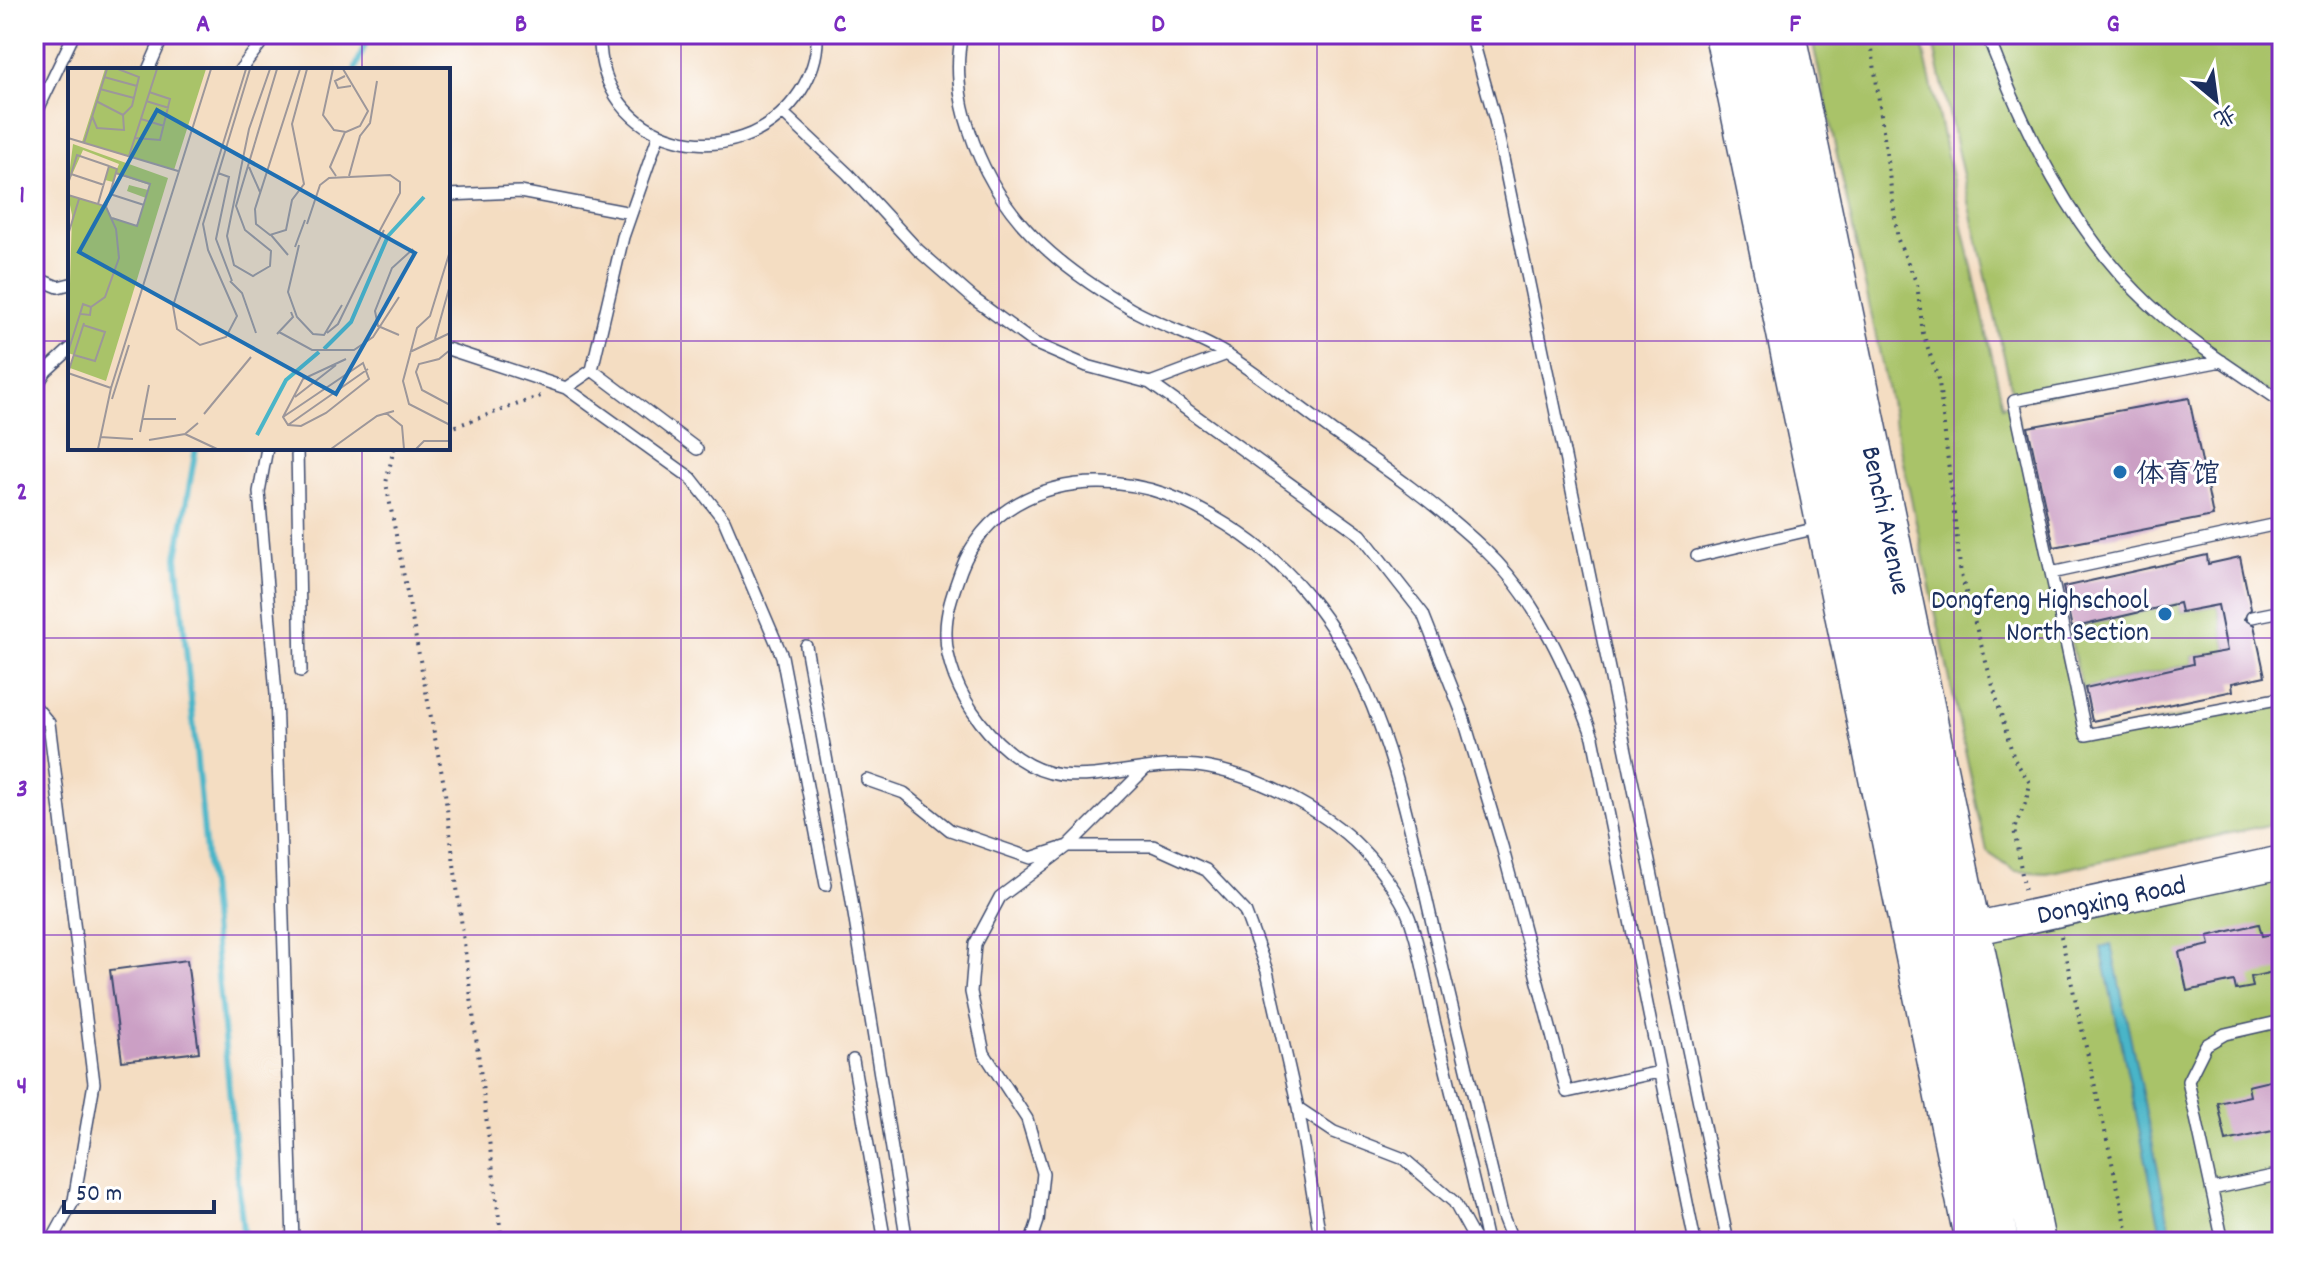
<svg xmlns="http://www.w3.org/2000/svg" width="2316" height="1276" viewBox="0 0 2316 1276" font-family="Dekko,'LXGW WenKai TC',sans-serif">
<rect width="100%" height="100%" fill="#fff"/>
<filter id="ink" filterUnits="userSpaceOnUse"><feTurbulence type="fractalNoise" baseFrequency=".0125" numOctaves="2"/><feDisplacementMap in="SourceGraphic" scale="16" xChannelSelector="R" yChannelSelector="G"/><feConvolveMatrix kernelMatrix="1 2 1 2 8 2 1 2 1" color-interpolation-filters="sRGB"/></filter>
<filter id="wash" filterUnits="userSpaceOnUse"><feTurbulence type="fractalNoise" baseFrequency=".006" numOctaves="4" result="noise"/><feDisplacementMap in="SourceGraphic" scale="32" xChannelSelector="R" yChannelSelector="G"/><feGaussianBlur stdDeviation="1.8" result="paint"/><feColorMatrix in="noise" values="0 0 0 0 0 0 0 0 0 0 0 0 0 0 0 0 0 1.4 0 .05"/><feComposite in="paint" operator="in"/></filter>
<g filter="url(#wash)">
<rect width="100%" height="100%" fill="#f4ddc2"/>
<!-- green -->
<path fill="#a9c369" stroke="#627964" stroke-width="2" d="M 1811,34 L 1920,34 L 2003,406 L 2014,400 L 1931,34 L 2282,34 L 2282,402 L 2222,362 L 2014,401 L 2086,735 L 2282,698 L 2282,822 L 2047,873 L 2015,871 L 1987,852 Z
M 2179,603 L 2181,612 L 2218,605 L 2227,651 L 2192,657 L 2193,664 L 2082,689 L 2068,629 Z
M 2282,862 L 2282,1242 L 2037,1242 L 1972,928 Z"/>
<!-- water -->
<path fill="#4ab5c8" stroke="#327293" stroke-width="2" d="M 2111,944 L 2173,1242 L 2163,1242 L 2101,947 Z"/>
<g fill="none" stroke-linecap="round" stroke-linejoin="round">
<!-- stream -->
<path stroke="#4ab5c8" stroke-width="6" d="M 355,70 L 369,34
M 196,448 L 177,557 L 244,1242"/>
</g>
<g id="blocks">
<!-- building -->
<path fill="#cb9fc4" d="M 2189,398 L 2213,516 L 2054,547 L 2028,427 Z
M 2207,555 L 2208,564 L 2240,557 L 2251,609 L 2244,619 L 2254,625 L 2265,676 L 2232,683 L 2233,691 L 2092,721 L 2085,688 L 2193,664 L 2192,657 L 2227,651 L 2218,605 L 2181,612 L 2179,603 L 2072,628 L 2063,587 Z
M 2259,924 L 2262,936 L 2282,932 L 2282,970 L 2251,977 L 2253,987 L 2236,990 L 2234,981 L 2187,991 L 2179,952 L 2210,945 L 2208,936 Z
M 187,960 L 199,1052 L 122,1061 L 110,970 Z
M 2282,1078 L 2282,1129 L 2226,1141 L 2218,1103 L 2250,1096 L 2248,1086 Z"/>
</g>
</g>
<g filter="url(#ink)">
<use href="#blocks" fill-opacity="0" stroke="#3c496d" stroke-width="2"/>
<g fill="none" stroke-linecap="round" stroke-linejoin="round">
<!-- lane casing -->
<g stroke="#3c496d" stroke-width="14">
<path id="lane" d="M 600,34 C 596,147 739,183 800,92 C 811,75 818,55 817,34
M 962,34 C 955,65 959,100 969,129 C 996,215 1055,265 1131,309 C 1162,327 1199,336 1229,356 C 1264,379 1298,406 1332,431 C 1385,468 1438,505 1485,550 C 1538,600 1568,670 1593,737 L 1695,1242
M 1471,34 L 1495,120 L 1728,1242
M 1987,34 C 2024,131 2072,232 2149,304 C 2189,342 2237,371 2282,402
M 148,70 L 164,34
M 240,70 L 268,34
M 785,115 L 848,174 L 918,250 L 974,299 L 1034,343 L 1087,366 L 1150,383 L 1227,354
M 34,118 L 74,34
M 659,134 L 623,237 L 592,370 L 697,449
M 448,195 L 520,192 L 631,213
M 34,277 L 58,287 L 70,284
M 448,349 L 566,388 L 691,478 L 724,520 L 782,656 L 826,885
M 2222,361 L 2014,401 L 2086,735 L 2282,698
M 1150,383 L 1361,535 L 1423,614 L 1462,713 L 1502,846 L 1567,1092 L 1659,1072
M 566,388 L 592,370
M 34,390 L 46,371 L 70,349
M 267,448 L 259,492 L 276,694 L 293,1242
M 297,448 L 301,671
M 1697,556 L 1822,527
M 2051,573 L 2282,523
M 2252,617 L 2282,611
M 806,646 L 849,883 L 907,1242
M 34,705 L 49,723 L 94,1083 L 74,1200 L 51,1242
M 867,780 L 904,793 L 950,830 L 1031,858 L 1068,846 L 1145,769
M 853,1060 L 885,1242
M 1298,1108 L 1334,1132 L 1404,1159 L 1454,1202 L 1476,1242
M 2212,1189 L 2282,1174
M 1031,1242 L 1038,1221 L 1043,1173 L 1027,1119 L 984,1053 L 971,992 L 975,944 L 1000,897 L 1068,846 L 1153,846 L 1206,870 L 1245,911 L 1267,971 L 1298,1108 L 1321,1242
M 1487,1242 C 1472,1171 1453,1100 1436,1029 C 1427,993 1422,952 1409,917 C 1401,896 1378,866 1362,849 C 1323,808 1252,773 1197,766 C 1152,761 1105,780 1061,775 C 1001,768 944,689 946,631 C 946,610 954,590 961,570 C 983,511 1040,482 1101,483 C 1149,483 1187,500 1227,525 C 1375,617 1399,783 1436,940 C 1458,1031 1480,1123 1502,1214 L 1513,1242
M 2223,1242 L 2188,1081 L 2206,1045 L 2225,1034 L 2282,1021"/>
</g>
<!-- secondary casing -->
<g stroke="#3c496d" stroke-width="35">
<path id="secondary" d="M 1721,34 L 1971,1242
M 1949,934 L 2282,862"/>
</g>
<!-- primary casing -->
<g stroke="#3c496d" stroke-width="39">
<path id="primary" d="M 1753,34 L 1940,936 L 2000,1242
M 1787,34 L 2037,1242"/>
</g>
<!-- path -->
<path stroke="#3c496d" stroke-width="4" stroke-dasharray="2 6" stroke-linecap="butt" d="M 1870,34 L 1898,240 L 1917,284 L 1923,333 L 1939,382 L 1961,575 L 2014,759 L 2030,783 L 2027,799 L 2014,829 L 2025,892
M 448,429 L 541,396
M 394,448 L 386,483 L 444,785 L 502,1242
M 2061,936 L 2130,1242"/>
<!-- lane -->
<use href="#lane" stroke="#fff" stroke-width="11"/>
<!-- secondary -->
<use href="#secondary" stroke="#fff" stroke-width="32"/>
<!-- primary -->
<use href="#primary" stroke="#fff" stroke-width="36"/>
</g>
</g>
<!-- grid -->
<path fill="none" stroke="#7b2cbf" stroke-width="2" stroke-opacity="0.55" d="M 362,34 L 362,70M 681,34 L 681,1242M 999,34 L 999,1242M 1317,34 L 1317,1242M 1635,34 L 1635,1242M 1954,34 L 1954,1242M 34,341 L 70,341M 448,341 L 2282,341M 362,448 L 362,1242M 34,638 L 2282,638M 34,935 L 2282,935"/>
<!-- markers -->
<g fill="#1f6fb2" stroke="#fff" stroke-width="3">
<circle cx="2120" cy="472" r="8"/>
<circle cx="2165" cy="614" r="8"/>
</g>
<g text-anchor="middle" stroke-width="6" stroke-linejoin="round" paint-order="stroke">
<!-- poi labels -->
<g font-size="28" fill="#1b2f5e" stroke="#fff" text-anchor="start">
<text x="2136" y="482">体育馆</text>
<text x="2149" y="608" text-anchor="end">Dongfeng Highschool<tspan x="2149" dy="32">North Section</tspan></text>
</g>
<!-- street labels -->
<g font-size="28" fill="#1b2f5e" stroke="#fff">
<text transform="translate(1888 520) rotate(78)" y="10">Benchi Avenue</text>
<text transform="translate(2111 898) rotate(-12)" y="10">Dongxing Road</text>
</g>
</g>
<!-- overview -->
<g transform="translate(68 68)">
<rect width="382" height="382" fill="#f4ddc2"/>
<path d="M 37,1 L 138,1 L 106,102 L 14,74 ZM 5,76 L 100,110 L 38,313 L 2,300 L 6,287 L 0,285 L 4,147 L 0,127 L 38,139 L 44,150 L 69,158 L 78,130 L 59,123 L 61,117 L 80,122 L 82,117 L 48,106 L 45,114 L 37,112 L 41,98 L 49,101 L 51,96 L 15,82 L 0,116 Z" fill="#a9c369"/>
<path fill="none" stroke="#4ab5c8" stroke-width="4" d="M 256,281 L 283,254 L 320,168 L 356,129M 189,367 L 218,312 L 251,284"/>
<path fill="none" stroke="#9d979a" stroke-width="2" d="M 178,1 L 105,238 L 109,261 L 132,277 L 158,269 L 169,248 L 140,182 L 135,156 L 182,1M 202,1 L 181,61 L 159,168 L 166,197 L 185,208 L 202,198 L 203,183 L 177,162 L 168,138 L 209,1M 232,1 L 187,141 L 188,156 L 202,167 L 218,162 L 224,132 L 236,116 L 224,56 L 239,1M 265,1 L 255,47 L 266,62 L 278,64 L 292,58 L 300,43 L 275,1M 277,8 L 267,13 L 270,20 L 283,18M 36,9 L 69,18M 32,21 L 66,30M 28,33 L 55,47M 78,33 L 101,40M 24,48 L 29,60 L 56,62 L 55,47 L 64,38 L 71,9 L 50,1M 73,51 L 96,58M 0,70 L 110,103M 67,70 L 92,72 L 102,31 L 81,24M 16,75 L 39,1M 61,88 L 89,1M 181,99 L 192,124M 150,105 L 161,109 L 148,171 L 164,213M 3,106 L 36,117M 268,108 L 262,99 L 277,64M 281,108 L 292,68 L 302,55 L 309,13M 0,116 L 9,87 L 41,98M 42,126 L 76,137M 0,127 L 30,136M 44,150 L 69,158 L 82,116 L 48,105M 239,156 L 252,117 L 261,110 L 322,107 L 332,114 L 332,125 L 311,164M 0,167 L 11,131M 203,167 L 220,187M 231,177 L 220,224 L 229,249 L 245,266 L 256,267 L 274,237M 227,179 L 237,152M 382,183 L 362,248 L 349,260 L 335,313 L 341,336 L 382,357M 162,213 L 174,225 L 188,265M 23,239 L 15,236 L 12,246 L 22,247 L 23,239 L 37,229 L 51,190 L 48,161 L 38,139 L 49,101 L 41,98 L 30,136 L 38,139M 211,264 L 244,282 L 286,282 L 305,269 L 331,229M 259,265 L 270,256 L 316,162M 209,266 L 225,249 L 223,244M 331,267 L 310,258 L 307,243 L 324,200 L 345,181M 367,271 L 382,217M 382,282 L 371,291 L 351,296 L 348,304 L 354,322 L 382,337M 0,284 L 12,246M 342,284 L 382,265M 6,287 L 27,293 L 37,264 L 15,257M 0,305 L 16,255M 0,305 L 43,320M 227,329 L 268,297M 44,331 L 61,277M 318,345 L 334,358 L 336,381M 136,346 L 183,289M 215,349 L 295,295 L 301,311 L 258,345 L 233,358 L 220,357 L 215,349 L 235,311 L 278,291M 75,351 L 108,351M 220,357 L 300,301M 72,364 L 81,317M 117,366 L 149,381M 32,369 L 65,371M 81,372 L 117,366 L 130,355M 30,381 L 43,320 L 143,1M 263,381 L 309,348 L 326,343M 348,381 L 356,373 L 382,373"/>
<path fill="#1f6fb2" fill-opacity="0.15" stroke="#1f6fb2" stroke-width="4" d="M 89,42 L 347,185 L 268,326 L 11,184 Z"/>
<rect width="382" height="382" fill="none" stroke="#1b2f5e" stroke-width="4"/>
</g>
<!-- margin -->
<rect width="2316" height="1276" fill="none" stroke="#fff" stroke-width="88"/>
<!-- north arrow -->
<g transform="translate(2216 100) rotate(151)" stroke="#ffffff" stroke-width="6" paint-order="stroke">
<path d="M0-6L14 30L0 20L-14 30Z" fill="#1b2f5e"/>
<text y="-12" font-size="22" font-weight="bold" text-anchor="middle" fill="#1b2f5e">北</text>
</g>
<!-- scale -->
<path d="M64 1200v12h150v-12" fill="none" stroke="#1b2f5e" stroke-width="4"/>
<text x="76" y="1200" font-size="24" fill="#1b2f5e" stroke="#ffffff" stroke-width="6" paint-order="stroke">50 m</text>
<rect x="44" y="44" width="2228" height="1188" fill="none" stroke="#7b2cbf" stroke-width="3"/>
<g font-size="26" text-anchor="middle" font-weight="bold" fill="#7b2cbf">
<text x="203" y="31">A</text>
<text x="521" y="31">B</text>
<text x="840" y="31">C</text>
<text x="1158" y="31">D</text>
<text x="1476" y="31">E</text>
<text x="1795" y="31">F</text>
<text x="2113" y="31">G</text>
<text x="22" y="202">1</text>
<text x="22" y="499">2</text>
<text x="22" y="796">3</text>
<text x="22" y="1093">4</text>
</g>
</svg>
